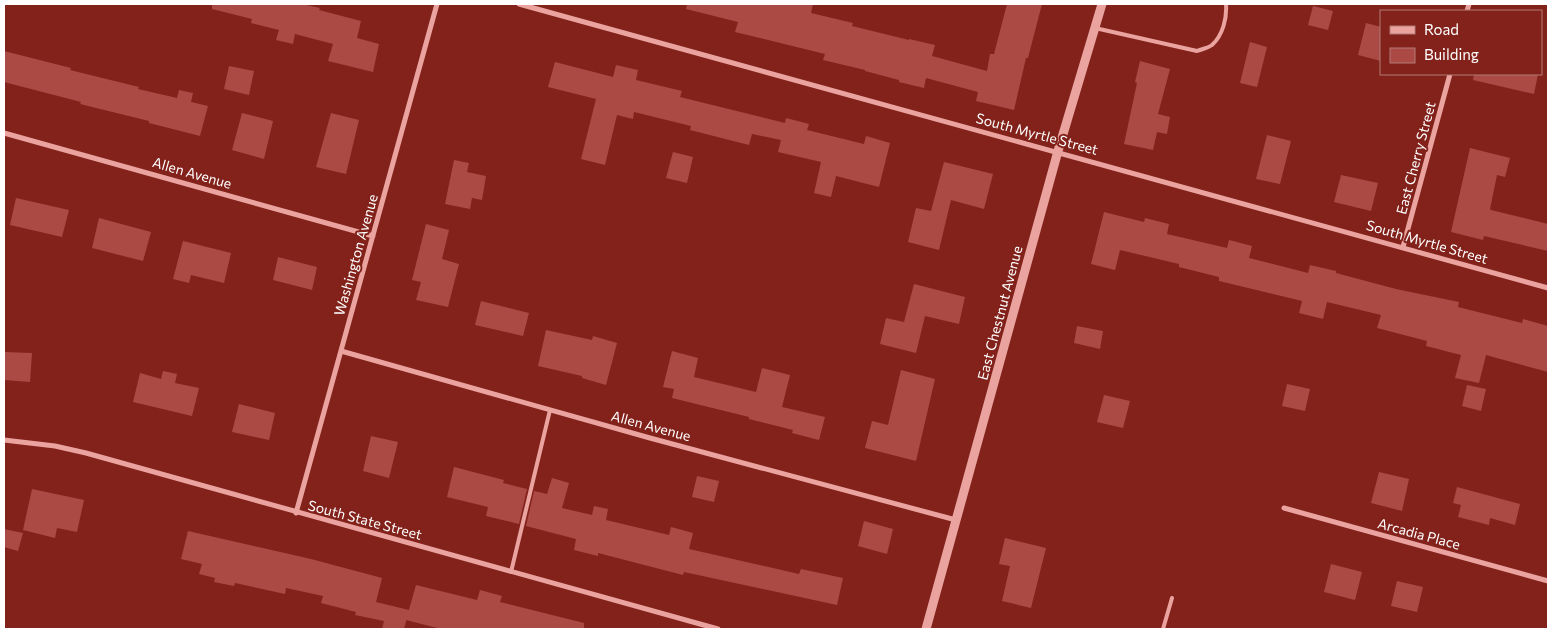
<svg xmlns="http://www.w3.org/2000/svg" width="1552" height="633" viewBox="0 0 1552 633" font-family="Commissioner,sans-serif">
<rect width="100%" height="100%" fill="#82221b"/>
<!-- building -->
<path fill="#ab4a44" d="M 212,4 L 302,4 L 320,8 L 319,10 L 361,21 L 357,38 L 379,44 L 373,72 L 328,61 L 333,44 L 295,34 L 293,44 L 276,40 L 279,30 L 251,23 L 252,19 L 212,9 Z
M 687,4 L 813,4 L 811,13 L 853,23 L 852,26 L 909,40 L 909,39 L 935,45 L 932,56 L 987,71 L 990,54 L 994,54 L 1007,4 L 1042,4 L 1028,58 L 1026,58 L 1014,110 L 976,101 L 978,92 L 926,78 L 924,88 L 899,82 L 899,80 L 865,71 L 865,70 L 823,60 L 825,54 L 735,32 L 738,22 L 686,9 Z
M 1313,6 L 1333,11 L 1328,30 L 1308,25 Z
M 1366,23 L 1381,27 L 1381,61 L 1358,55 Z
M 1250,42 L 1267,47 L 1257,87 L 1240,83 Z
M 4,51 L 71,68 L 70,70 L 139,87 L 138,89 L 177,98 L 179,90 L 193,93 L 191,102 L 208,106 L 200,136 L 149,123 L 149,121 L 80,104 L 81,102 L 4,82 Z
M 1140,61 L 1170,69 L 1158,114 L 1170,117 L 1167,134 L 1157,132 L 1153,150 L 1124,144 L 1137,83 L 1135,82 Z
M 555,62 L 613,77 L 616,65 L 638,70 L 636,80 L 682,91 L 680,97 L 785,123 L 786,118 L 809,124 L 807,130 L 864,144 L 866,136 L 890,143 L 879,187 L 836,176 L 831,197 L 814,193 L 821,162 L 778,152 L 781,140 L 752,134 L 749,145 L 690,130 L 691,126 L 634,112 L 633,119 L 617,115 L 605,165 L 581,159 L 596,99 L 548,87 Z
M 229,66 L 254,71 L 249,95 L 224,89 Z
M 1474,74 L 1538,74 L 1534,94 L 1473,80 Z
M 242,113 L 273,121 L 264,159 L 232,150 Z
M 331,113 L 359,120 L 346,174 L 316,167 Z
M 1267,135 L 1291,141 L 1280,184 L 1256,179 Z
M 1470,148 L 1510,158 L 1505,177 L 1497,175 L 1490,209 L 1491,210 L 1548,224 L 1548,251 L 1484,236 L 1483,240 L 1451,232 Z
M 673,152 L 693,157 L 687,183 L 666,178 Z
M 454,160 L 469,163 L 467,172 L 486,176 L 482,200 L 472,198 L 470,209 L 445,204 Z
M 944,162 L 993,174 L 984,209 L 951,200 L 939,250 L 908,242 L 916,208 L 931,211 Z
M 1341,175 L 1378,183 L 1371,211 L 1334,202 Z
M 16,198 L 69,210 L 62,237 L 10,225 Z
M 1104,212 L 1144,222 L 1145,218 L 1169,224 L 1167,234 L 1227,248 L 1229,240 L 1252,246 L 1249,258 L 1308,273 L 1310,265 L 1336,271 L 1336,273 L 1396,289 L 1459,302 L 1458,307 L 1522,323 L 1523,319 L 1548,326 L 1548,372 L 1486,355 L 1479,383 L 1455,378 L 1461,355 L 1426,346 L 1427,341 L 1377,328 L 1381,315 L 1327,302 L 1323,319 L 1299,313 L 1302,301 L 1219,281 L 1219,277 L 1179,267 L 1179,264 L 1120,250 L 1115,270 L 1091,264 Z
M 99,218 L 151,232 L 143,261 L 92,248 Z
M 426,224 L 449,230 L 442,259 L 459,264 L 448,307 L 416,300 L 421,282 L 412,280 Z
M 183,241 L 231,253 L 224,283 L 191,275 L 189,283 L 173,279 Z
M 278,257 L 317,267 L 312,290 L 273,280 Z
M 914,284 L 965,297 L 959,324 L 925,316 L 916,353 L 880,344 L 886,318 L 904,322 Z
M 481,301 L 529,313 L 523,336 L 475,325 Z
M 1077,326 L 1103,331 L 1100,349 L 1074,343 Z
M 546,330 L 592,340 L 593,336 L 617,343 L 606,385 L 582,378 L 582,376 L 538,366 Z
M 672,351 L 698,358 L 694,377 L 756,392 L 762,368 L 790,375 L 782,407 L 825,417 L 819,440 L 792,433 L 793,430 L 749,419 L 749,417 L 672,398 L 674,389 L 663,387 Z
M 4,352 L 32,353 L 30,382 L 4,380 Z
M 901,370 L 935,379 L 916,461 L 865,448 L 872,421 L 888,425 Z
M 163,371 L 177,374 L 175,383 L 199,388 L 192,416 L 133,402 L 140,373 L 161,379 Z
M 1287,384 L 1310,389 L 1305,411 L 1282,406 Z
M 1467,385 L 1486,389 L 1481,411 L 1462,406 Z
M 1104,395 L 1130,401 L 1123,428 L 1097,422 Z
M 239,404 L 275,413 L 269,440 L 232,432 Z
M 371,436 L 398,442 L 389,478 L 363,471 Z
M 454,467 L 504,480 L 503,483 L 527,489 L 519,524 L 486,516 L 488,507 L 447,497 Z
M 1379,472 L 1409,479 L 1402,511 L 1371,503 Z
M 697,476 L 719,481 L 714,502 L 692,497 Z
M 552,478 L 569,483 L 562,508 L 592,515 L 594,506 L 608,509 L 606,520 L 669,535 L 671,527 L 693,533 L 689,549 L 799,574 L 801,569 L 843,578 L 837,605 L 684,572 L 683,575 L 598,553 L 598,556 L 574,550 L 576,539 L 526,526 L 534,491 L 547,494 Z
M 1457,487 L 1520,504 L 1515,525 L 1490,518 L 1489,525 L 1458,517 L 1461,505 L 1453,503 Z
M 32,489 L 84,500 L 77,532 L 57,528 L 55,538 L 23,530 Z
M 864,521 L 893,529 L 887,554 L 858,546 Z
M 4,529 L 23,533 L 18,551 L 4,547 Z
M 188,531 L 311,559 L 382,578 L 376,602 L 409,610 L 404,629 L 382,629 L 384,621 L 355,615 L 356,612 L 321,603 L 323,596 L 286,588 L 285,594 L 235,583 L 234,586 L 214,582 L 215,578 L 199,574 L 202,564 L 181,559 Z
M 1005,538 L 1046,548 L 1031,608 L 1002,601 L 1010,566 L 999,564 Z
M 1331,564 L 1362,572 L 1355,600 L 1324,592 Z
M 1397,581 L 1423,587 L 1417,612 L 1391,606 Z
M 416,585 L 477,600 L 480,590 L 502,596 L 500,602 L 584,623 L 584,629 L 441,629 L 406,620 Z"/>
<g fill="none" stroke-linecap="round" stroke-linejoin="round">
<!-- service -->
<path stroke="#eaa39f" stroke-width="4" d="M 1095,28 L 1197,51 C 1202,49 1208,48 1212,45 C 1223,35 1227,18 1226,4
M 511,572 L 550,410
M 1163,629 L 1172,598"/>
<!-- minor -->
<path stroke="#eaa39f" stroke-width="5" d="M 519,4 L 1548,288
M 1467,11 L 1469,4
M 4,133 L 373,236
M 1403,247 L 1450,74
M 341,351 L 650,438 L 956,520
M 4,440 L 55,446 L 86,453 L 718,629
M 1284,508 L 1548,581
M 296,513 L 437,4"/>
<!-- tertiary -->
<path stroke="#eaa39f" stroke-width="9" d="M 926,629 L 1058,151 L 1102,4"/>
</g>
<g text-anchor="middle" stroke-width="4" stroke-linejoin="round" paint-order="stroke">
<!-- street labels -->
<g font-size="14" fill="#fff" stroke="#82221b">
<text transform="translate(1037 134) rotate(15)" y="5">South Myrtle Street</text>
<text transform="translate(1416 158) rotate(-75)" y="5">East Cherry Street</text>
<text transform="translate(192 173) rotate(16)" y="5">Allen Avenue</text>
<text transform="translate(1427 242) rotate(16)" y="5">South Myrtle Street</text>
<text transform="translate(356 255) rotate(-74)" y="5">Washington Avenue</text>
<text transform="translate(1000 313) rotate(-75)" y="5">East Chestnut Avenue</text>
<text transform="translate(651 426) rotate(15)" y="5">Allen Avenue</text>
<text transform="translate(365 520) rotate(15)" y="5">South State Street</text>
<text transform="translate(1419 534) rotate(15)" y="5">Arcadia Place</text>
</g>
</g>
<!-- border -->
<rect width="1552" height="633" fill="none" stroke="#ffffff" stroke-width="10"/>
<!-- legend -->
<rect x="1380" y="10" width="162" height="65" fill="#82221b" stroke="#b47a76"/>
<rect x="1390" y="26" width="25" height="8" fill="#eaa39f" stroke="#b47a76"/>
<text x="1424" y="35" font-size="15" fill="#ffffff">Road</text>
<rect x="1390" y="48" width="25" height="15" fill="#ab4a44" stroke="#b47a76"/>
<text x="1424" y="60" font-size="15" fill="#ffffff">Building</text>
</svg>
